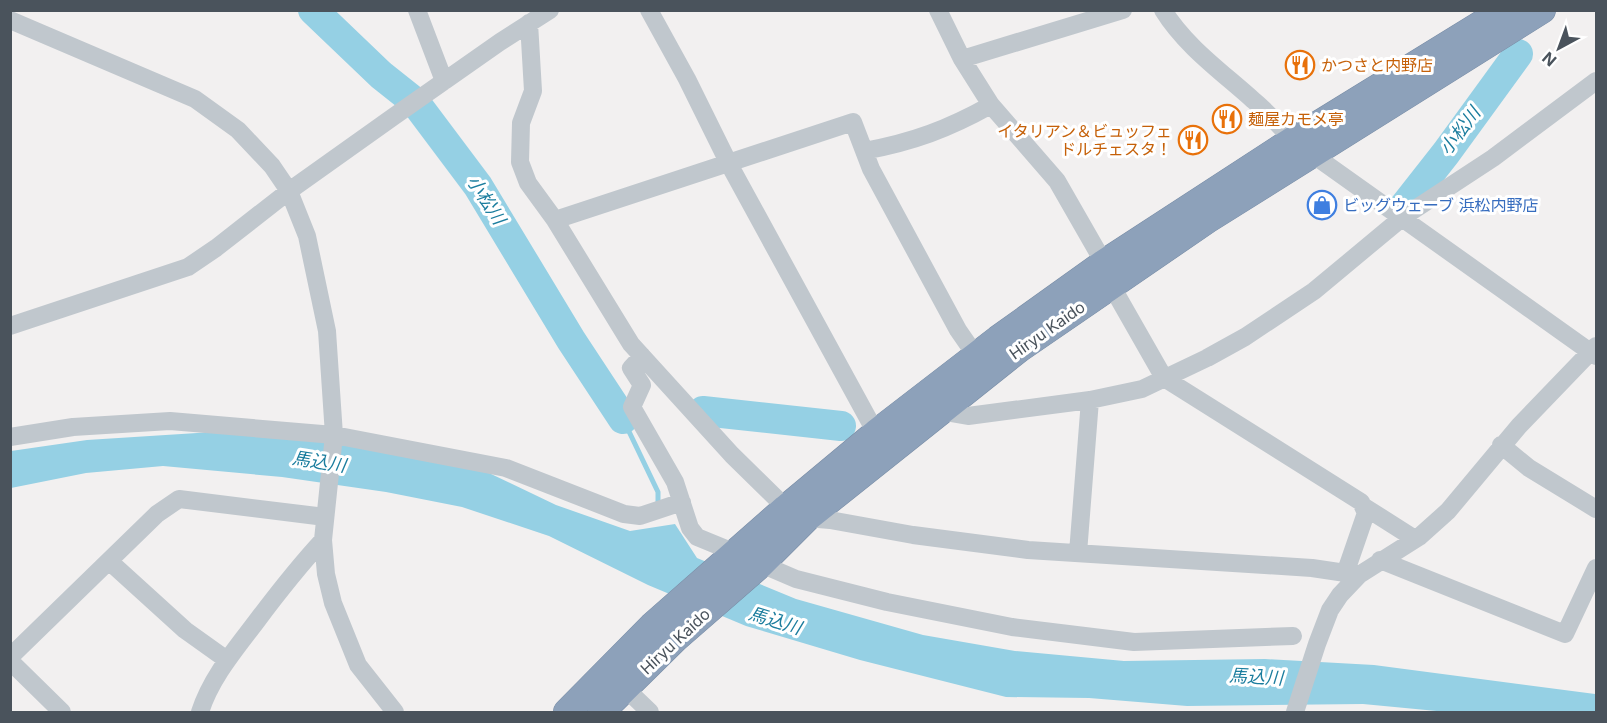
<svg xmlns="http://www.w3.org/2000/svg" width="1607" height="723" viewBox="0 0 1607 723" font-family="Inter,'Noto Sans JP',sans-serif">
<rect width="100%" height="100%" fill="#f2f0f0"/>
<!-- water -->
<path fill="#95d0e4" d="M 260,429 L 489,473 L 556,505 L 630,531 L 675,524 L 697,558 L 796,599 L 923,635 L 1015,651 L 1124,661 L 1265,659 L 1374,665 L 1595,694 L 1596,694 L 1596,712 L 1447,712 L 1363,704 L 1187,706 L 1089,698 L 1006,697 L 860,660 L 746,626 L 648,585 L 549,536 L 462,507 L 386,492 L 282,477 L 163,466 L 86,473 L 11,488 L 11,451 L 87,440 Z"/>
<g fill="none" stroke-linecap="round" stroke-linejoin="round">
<!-- stream -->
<path stroke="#95d0e4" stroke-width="5" d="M 623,419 L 658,492 L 658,505"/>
<!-- river -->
<path stroke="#95d0e4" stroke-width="30" d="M 313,10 L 381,75 L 415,102 L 478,186 L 571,340 L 623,419
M 1402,209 L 1446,153 L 1518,54
M 703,411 L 841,426"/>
<!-- highway casing -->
<g stroke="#788ca5" stroke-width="28">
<path id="highway" d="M 567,712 L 652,626 L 786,508 L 876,433 L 998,339 L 1104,263 L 1293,140 L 1504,10
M 601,712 L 675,639 L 761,564 L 807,518 L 1019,349 L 1207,220 L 1542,10"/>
</g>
<!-- minor -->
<path stroke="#c0c7cd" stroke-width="18" d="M 417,10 L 444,81
M 649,10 L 687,79 L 729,164 L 876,433
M 938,10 L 962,59 L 991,105 L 1057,181 L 1104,263
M 1163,10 C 1186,47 1222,72 1253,100 C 1268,112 1280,127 1293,140
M 10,20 L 195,99 L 238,130 L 272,166 L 289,191 L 307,236 L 327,331 L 334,435 L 323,540 L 326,574 L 333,603 L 358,665 L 395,712
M 529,23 L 533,91 L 521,123 L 520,162 L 528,183 L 555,220
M 962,59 L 1123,10
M 864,151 C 913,142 948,129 991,105
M 1312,154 L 1596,356
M 1111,285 L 1164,378 L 1361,502 L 1366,513 L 1346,571
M 10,326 L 188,267 L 216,248 L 289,191 L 393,117 L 500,42 L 550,10
M 642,356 L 631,368 L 642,385 L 632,407 L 675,482 L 690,528 L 697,537 L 736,553
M 939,411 L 968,416 L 1090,400 L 1142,389 L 1207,358 L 1245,337 L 1314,291 L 1403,217 L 1493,158 L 1596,81
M 10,437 L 73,427 L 170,421 L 334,435 L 506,468 L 624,514 L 640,516 L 682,502
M 1501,445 L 1529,468 L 1596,509
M 1363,506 L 1415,539
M 786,508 L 732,455 L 631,344 L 555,220 L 853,122 L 871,169 L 958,330 L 976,356
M 807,518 L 830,520 L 913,535 L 1028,550 L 1312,568 L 1359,575
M 1078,553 L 1090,400
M 1380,560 L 1565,634 L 1596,568
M 109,561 L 185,630 L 227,660
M 761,564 L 796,579 L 887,602 L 1012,627 L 1134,642 L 1293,636
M 10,657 L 157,514 L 179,499 L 325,517
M 10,661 L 62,712
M 626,689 L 650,712
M 200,712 C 211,678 234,651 256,622 C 277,594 299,566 323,540
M 1295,712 L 1317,644 L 1330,610 L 1340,595 L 1359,575 L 1419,537 L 1448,511 L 1519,426 L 1596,346"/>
<!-- highway -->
<use href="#highway" stroke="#8da1ba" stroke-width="27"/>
</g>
<!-- icons -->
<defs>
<g id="restaurant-ring" transform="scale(1.5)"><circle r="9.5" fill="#fff" stroke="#e8710a" stroke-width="1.5"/><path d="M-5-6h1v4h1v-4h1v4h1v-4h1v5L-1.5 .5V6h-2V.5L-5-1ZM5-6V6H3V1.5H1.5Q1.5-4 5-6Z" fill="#e8710a"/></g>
<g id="shop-ring" transform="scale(1.5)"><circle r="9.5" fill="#fff" stroke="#3f7fe0" stroke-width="1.5"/><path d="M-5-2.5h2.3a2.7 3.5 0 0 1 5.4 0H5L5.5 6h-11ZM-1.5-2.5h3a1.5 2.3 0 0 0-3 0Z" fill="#3f7fe0"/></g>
</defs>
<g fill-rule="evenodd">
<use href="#restaurant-ring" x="1300" y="65"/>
<use href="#restaurant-ring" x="1227" y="119"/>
<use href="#restaurant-ring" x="1193" y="140"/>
<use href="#shop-ring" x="1322" y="205"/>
</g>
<g text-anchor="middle" stroke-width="6" stroke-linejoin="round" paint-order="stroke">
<!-- food labels -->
<g font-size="16" fill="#c56008" stroke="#fff" text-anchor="start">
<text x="1321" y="71">かつさと内野店</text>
<text x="1248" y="125">麺屋カモメ亭</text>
<text x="1172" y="137" text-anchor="end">イタリアン＆ビュッフェ<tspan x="1172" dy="18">ドルチェスタ！</tspan></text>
</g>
<!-- shop labels -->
<g font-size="16" fill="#366cbe" stroke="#fff" text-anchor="start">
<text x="1343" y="211">ビッグウェーブ 浜松内野店</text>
</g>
<!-- street labels -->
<g font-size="16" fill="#4a535c" stroke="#fff">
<text transform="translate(1047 330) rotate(-35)" y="6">Hiryu Kaido</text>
<text transform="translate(675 641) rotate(-43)" y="6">Hiryu Kaido</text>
</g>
<!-- water labels -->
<g font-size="18" font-style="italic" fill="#1b7d9e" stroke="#fff">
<text transform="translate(1460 131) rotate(-53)" y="6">小松川</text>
<text transform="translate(486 200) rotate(57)" y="6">小松川</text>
<text transform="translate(319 462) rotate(9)" y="6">馬込川</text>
<text transform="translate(775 621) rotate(17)" y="6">馬込川</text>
<text transform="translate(1256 677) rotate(3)" y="6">馬込川</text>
</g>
</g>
<!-- border -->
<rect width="1607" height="723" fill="none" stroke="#4a535c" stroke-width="24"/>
<!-- north arrow -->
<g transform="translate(1559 48) rotate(221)" stroke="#ffffff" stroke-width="4.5" paint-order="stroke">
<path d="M0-4.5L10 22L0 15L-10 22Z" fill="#4a535c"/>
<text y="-9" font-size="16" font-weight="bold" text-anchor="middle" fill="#4a535c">N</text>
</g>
</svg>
